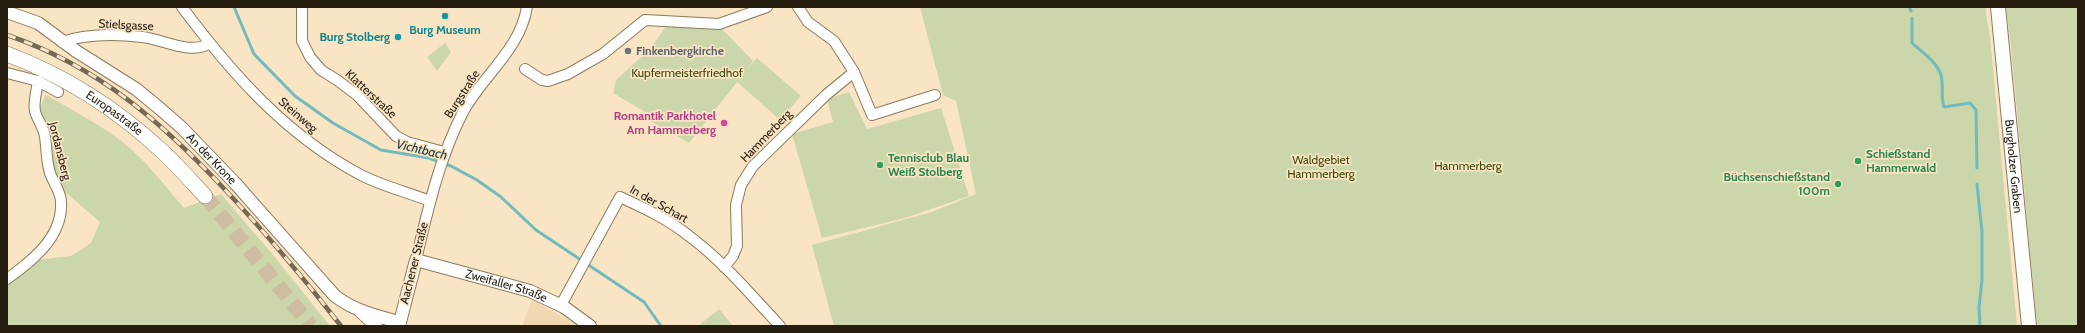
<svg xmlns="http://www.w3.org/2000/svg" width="2085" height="333" viewBox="0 0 2085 333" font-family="Cabin,sans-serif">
<rect width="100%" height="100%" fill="#f9e5c4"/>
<!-- built -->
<path fill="#f0d8b0" d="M 532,300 L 580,326 L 522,326 Z"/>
<!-- green -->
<path fill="#cbd6aa" d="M 920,7 L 1985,7 L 1990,37 L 2017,326 L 834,326 L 812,245 L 932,212 L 976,194 L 956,101 L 943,95 Z
M 2006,7 L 2078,7 L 2078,326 L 2037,326 L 2011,47 Z
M 667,25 L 722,29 L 753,61 L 746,70 L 757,58 L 801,96 L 780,120 L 737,82 L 689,143 L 645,118 L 647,113 L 613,93 L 616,80 L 650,49 Z
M 445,43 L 451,52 L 437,71 L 427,57 Z
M 849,92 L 867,129 L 941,108 L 969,196 L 905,218 L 822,238 L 792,134 L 833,122 L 827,99 Z
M 46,95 C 71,109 97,123 120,140 C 144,158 164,185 184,208 L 221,194 L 274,256 L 330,326 L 7,326 L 7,282 L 37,260 L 71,256 L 91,243 L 100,222 L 64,191 L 54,172 L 39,109 Z
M 719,309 L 733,326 L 698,326 Z"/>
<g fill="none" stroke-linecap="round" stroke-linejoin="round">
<!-- stream -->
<path stroke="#72bbbc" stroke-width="3" d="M 234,7 L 254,54 L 295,96 L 333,123 L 381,150 L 429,158 L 451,166 L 477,180 L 501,197 L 536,230 L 644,302 L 661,326
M 1909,7 L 1911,11
M 1912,18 L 1912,43 C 1924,54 1942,65 1942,82 C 1943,91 1941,99 1944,107 L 1970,103 L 1976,110 L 1977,168
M 1977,184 L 1982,232 L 1982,280 L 1979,307 L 1980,326"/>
<!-- primary-tunnel -->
<path stroke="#cebda0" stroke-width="15" stroke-dasharray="15 8" stroke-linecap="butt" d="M 205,196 L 311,326"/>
<!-- minor casing -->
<g stroke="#8c7a5b" stroke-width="12">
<path id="minor" d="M 182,7 C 232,74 287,136 361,175 C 382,186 407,192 430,201
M 302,7 L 302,41 L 310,57 L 321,70 L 337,80 L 357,95 L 396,136 L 407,142 L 444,152
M 798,7 L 808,22 L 834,41 L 854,72 L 872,115 L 935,95
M 62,42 C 86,34 116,34 142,37 C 163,39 190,56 210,43
M 525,69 L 542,80 L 548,81 L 568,74 L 603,54 L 645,20 L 719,24 L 767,7
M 7,73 L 38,81 L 58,92
M 416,260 C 428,209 439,159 463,112 C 483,75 520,50 527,7
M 724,267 L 733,256 L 737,246 L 736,205 L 741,185 L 753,166 L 826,95 L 854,72
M 7,279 C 32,261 63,237 61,202 C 61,192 53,182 50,173 C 46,161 47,149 45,137 C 44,127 37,120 35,111 C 33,103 37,89 38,81
M 561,305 L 620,197 C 644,208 668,219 689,236 C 723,261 751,295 780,326"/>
</g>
<!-- tertiary casing -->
<g stroke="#8c7a5b" stroke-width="14">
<g id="tertiary">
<path id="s1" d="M 7,12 L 38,23 L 76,51 L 136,89 L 158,107 L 181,127 L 235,183 L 335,296 C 355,311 376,316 399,322"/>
<path d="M 361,312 L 376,326"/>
<path id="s2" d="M 399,326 L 416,260 L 530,291 L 564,307 L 590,326"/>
</g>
</g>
<!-- secondary casing -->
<g stroke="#8c7a5b" stroke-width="16">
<g id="secondary">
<path id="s3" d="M 1998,7 L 2029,326"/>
</g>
</g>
<!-- primary casing -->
<g stroke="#8c7a5b" stroke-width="16">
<g id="primary">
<path id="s4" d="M 7,54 C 65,76 118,110 163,152 C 178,166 191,181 205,196"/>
</g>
</g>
<!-- minor -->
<use href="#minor" stroke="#fff" stroke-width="10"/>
<!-- tertiary -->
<use href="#tertiary" stroke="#fff" stroke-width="12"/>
<!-- secondary -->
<use href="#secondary" stroke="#fff" stroke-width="14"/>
<!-- primary -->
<use href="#primary" stroke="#fff" stroke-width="15"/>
<!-- rail casing -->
<g stroke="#756954" stroke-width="4.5">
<path id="rail" d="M 7,35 C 100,67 164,124 230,195 C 269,237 306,281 341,326"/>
</g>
<!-- rail -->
<use href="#rail" stroke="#f9e5c4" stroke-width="3" stroke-dasharray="9" stroke-linecap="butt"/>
</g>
<!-- markers -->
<g fill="#0f9aa8" stroke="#f9e5c4" stroke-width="1.5">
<circle cx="445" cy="16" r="4"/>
<circle cx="398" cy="37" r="4"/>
</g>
<circle fill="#6b7280" stroke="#f9e5c4" stroke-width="1.5" cx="628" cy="51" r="4"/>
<circle fill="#d1479c" stroke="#f9e5c4" stroke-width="1.5" cx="724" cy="123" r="4"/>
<g fill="#2e9e5b" stroke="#f9e5c4" stroke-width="1.5">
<circle cx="1858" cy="161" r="4"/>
<circle cx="880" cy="165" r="4"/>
<circle cx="1838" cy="184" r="4"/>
</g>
<g text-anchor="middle" stroke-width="3.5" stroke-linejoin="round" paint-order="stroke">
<!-- street labels -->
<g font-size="12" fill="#241d10" stroke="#f9e5c4">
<text transform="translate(126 25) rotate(3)" y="4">Stielsgasse</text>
<text transform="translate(371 94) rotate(43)" y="4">Klatterstraße</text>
<text transform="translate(462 94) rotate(-57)" y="4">Burgstraße</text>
<text dy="4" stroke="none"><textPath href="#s4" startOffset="123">Europastraße</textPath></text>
<text transform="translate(298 115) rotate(41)" y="4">Steinweg</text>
<text transform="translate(766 136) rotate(-46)" y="4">Hammerberg</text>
<text transform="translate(60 151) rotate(76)" y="4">Jordansberg</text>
<text dy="4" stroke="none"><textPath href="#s1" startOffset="254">An der Krone</textPath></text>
<text dy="4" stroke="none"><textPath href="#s3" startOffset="160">Burgholzer Graben</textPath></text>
<text transform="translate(659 204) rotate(29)" y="4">In der Schart</text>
<text transform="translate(414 263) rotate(-76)" y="4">Aachener Straße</text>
<text dy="4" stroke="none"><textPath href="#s2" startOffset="162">Zweifaller Straße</textPath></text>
</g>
<!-- culture labels -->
<g font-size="12" font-weight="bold" fill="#0d838f" stroke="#f9e5c4">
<text x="445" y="34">Burg Museum</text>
<text x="390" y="41" text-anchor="end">Burg Stolberg</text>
</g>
<!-- worship labels -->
<g font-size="12" font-weight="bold" fill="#5b616d" stroke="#f9e5c4" text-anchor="start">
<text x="636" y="55">Finkenbergkirche</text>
</g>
<!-- park labels -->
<g font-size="12" fill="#3b4608" stroke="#f9e5c4">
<text x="687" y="77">Kupfermeisterfriedhof</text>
<text x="1321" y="164">Waldgebiet<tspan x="1321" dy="14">Hammerberg</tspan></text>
<text x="1468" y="170">Hammerberg</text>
</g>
<!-- hotel labels -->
<g font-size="12" font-weight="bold" fill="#b23c85" stroke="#f9e5c4" text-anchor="end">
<text x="716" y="120">Romantik Parkhotel<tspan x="716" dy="14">Am Hammerberg</tspan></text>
</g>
<!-- leisure labels -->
<g font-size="12" font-weight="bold" fill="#27864d" stroke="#f9e5c4" text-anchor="start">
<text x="1866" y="158">Schießstand<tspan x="1866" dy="14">Hammerwald</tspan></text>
<text x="888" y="162">Tennisclub Blau<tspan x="888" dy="14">Weiß Stolberg</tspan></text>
<text x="1830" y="181" text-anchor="end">Büchsenschießstand<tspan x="1830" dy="14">100m</tspan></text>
</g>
<!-- water labels -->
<g font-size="13" font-style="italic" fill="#143839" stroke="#f9e5c4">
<text transform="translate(422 149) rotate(13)" y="5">Vichtbach</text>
</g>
</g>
<!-- border -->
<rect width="2085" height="333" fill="none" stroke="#241d10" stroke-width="16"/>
</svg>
